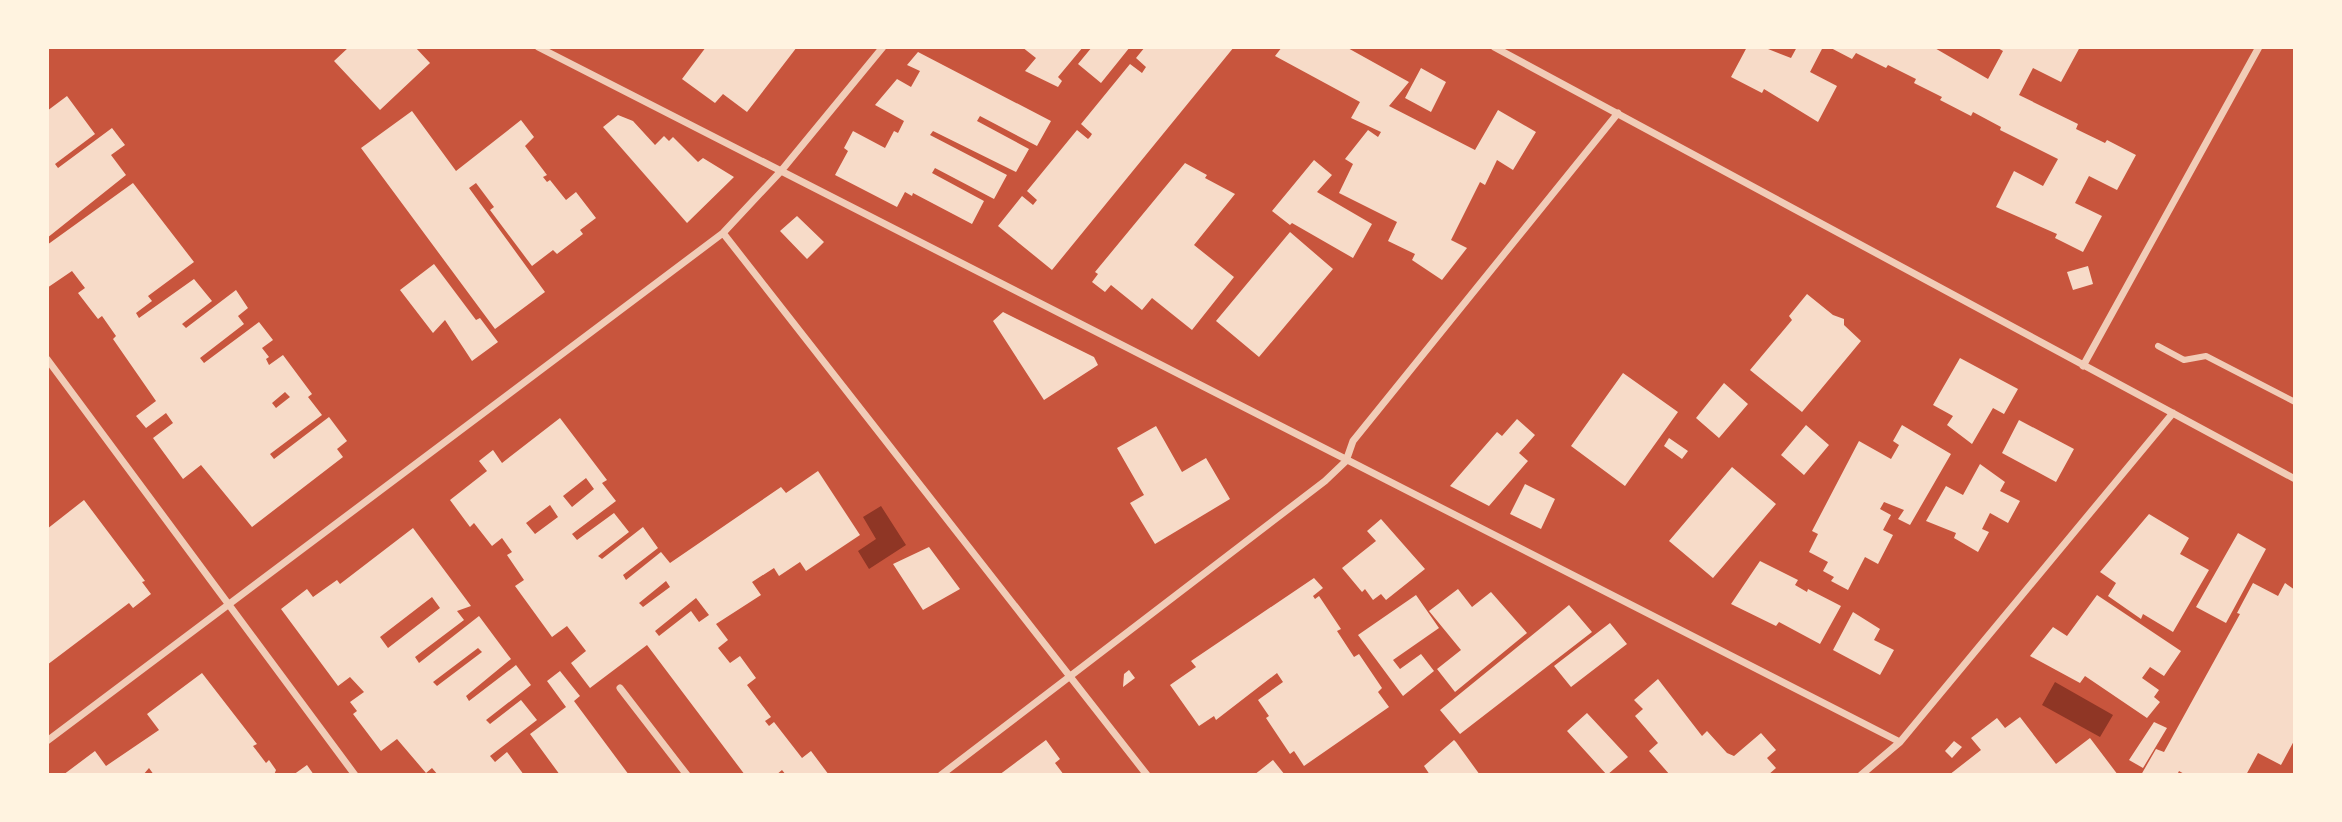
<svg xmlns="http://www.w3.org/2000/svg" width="2342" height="822" viewBox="0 0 2342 822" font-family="Overpass,sans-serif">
<rect width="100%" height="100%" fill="#c8553d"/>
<!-- water -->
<path fill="#8f3625" d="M 881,506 L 906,545 L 869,569 L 858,551 L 876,539 L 863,517 Z
M 2055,682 L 2113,715 L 2100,737 L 2042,705 Z"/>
<!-- building -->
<path fill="#f7dbc8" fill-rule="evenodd" d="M 349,47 L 415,47 L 430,63 L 380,110 L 334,61 Z
M 706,47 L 797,47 L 747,112 L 723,94 L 715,103 L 682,79 Z
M 1022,47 L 1083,47 L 1058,77 L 1062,81 L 1058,87 L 1025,71 L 1036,58 Z
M 1092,47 L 1130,47 L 1101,83 L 1078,64 Z
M 1145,47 L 1234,47 L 1052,270 L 998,226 L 1022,196 L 1033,205 L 1037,200 L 1027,191 L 1077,130 L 1088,139 L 1090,137 L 1092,134 L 1081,124 L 1130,64 L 1142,73 L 1146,67 L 1136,58 Z
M 1282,47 L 1346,47 L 1409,82 L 1389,106 L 1475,150 L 1498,110 L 1536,132 L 1513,170 L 1497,160 L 1485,185 L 1480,182 L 1451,240 L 1467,248 L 1442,280 L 1412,260 L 1415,254 L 1388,241 L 1397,222 L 1339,193 L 1353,164 L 1345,159 L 1368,130 L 1378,137 L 1381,132 L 1351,118 L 1360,102 L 1275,56 Z
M 1747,47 L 1763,47 L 1791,58 L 1797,47 L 1823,47 L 1810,72 L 1837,86 L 1818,122 L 1764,89 L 1762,93 L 1731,77 Z
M 1829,47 L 1933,47 L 1988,79 L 2003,51 L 1996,47 L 2080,47 L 2061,82 L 2033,68 L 2019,95 L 2078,124 L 2076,129 L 2105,143 L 2107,140 L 2136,155 L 2117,190 L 2089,176 L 2075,203 L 2102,216 L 2083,252 L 2055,238 L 2057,234 L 1996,207 L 2014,171 L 2043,186 L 2058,159 L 2000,130 L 2001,127 L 1973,112 L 1971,116 L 1940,100 L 1942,97 L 1914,83 L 1916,79 L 1888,65 L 1886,68 L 1856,53 L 1852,59 Z
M 918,52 L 1051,121 L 1037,146 L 980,116 L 977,121 L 1029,149 L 1016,172 L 933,131 L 930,135 L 1007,175 L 994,199 L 935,168 L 932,173 L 984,201 L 972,224 L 913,193 L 912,196 L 905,192 L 897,207 L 835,175 L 848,151 L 844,148 L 853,131 L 885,148 L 894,131 L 898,133 L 904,121 L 875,105 L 897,79 L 911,87 L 920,71 L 907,65 Z
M 1421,68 L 1446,82 L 1431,112 L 1405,98 Z
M 67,96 L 95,134 L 55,164 L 58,168 L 112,128 L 125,145 L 111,155 L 126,175 L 47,238 L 47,111 Z
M 412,111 L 456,171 L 521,120 L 534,137 L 525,146 L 547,175 L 543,177 L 547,182 L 550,180 L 566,200 L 576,192 L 596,218 L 580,230 L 583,234 L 557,254 L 553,250 L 532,266 L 490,210 L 494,207 L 476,183 L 469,188 L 545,292 L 495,329 L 361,148 Z
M 618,115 L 633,121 L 655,145 L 664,136 L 669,141 L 673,137 L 698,162 L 703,158 L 734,177 L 687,223 L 603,127 Z
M 1314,160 L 1332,175 L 1317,192 L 1372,224 L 1353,258 L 1292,223 L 1290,225 L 1272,211 Z
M 1185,163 L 1207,175 L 1205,178 L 1235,194 L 1194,245 L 1234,277 L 1192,330 L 1152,298 L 1142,310 L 1111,285 L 1105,292 L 1092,282 L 1098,274 L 1095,272 Z
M 133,183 L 194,262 L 148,296 L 152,301 L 136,313 L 139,318 L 194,279 L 212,301 L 182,324 L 186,328 L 236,290 L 248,308 L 238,316 L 244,324 L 200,358 L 204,363 L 259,322 L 273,340 L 262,348 L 269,357 L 266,359 L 269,365 L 283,355 L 312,394 L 308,397 L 322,415 L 270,454 L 274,459 L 329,417 L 347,441 L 337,449 L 343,457 L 252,527 L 201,465 L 183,479 L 153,438 L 173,423 L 166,413 L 146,428 L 136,416 L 156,401 L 113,339 L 116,336 L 102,316 L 98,319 L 78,293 L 85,288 L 72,271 L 47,288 L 47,245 ZM 285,392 L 290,397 L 276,408 L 272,403 Z
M 797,216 L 824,242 L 807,259 L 780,231 Z
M 1290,232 L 1333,269 L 1259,357 L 1216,321 Z
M 434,264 L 476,320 L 480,318 L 498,342 L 472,361 L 445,320 L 433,333 L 400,290 Z
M 2088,266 L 2093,284 L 2073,290 L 2067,272 Z
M 1807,294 L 1833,315 L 1844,319 L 1844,325 L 1861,341 L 1802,412 L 1750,370 L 1792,320 L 1789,316 Z
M 1003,312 L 1094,357 L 1098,365 L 1044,400 L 993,321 Z
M 1960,358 L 2018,389 L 2004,414 L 1993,408 L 1972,444 L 1947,425 L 1953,416 L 1933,405 Z
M 1623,373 L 1678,412 L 1625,486 L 1571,446 Z
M 1724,383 L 1748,404 L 1719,438 L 1696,418 Z
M 560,418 L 607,480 L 602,483 L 616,501 L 572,534 L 577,540 L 614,513 L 629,532 L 598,556 L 602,559 L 643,527 L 658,548 L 623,575 L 626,580 L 661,552 L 670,563 L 781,487 L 786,493 L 818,471 L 860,535 L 806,571 L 800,562 L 779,576 L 774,568 L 752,582 L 761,595 L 716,624 L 728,640 L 718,648 L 730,663 L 740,656 L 756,678 L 747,685 L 771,717 L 765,721 L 769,726 L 774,722 L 802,758 L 811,751 L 829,775 L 786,775 L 782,770 L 776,775 L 745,775 L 647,645 L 590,688 L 571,663 L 586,651 L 567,626 L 552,637 L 515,586 L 524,580 L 507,555 L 512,552 L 502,538 L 492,546 L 474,523 L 470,527 L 450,500 L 487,471 L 479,461 L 493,450 L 502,463 ZM 586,478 L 594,489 L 572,507 L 563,496 ZM 550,505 L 558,517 L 535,534 L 526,523 ZM 666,581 L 670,587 L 643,607 L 639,603 ZM 696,598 L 709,615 L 699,622 L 691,611 L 659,636 L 655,631 Z
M 1517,419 L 1535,435 L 1519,453 L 1528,461 L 1489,506 L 1450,486 L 1497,432 L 1502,436 Z
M 2019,420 L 2074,449 L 2056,482 L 2002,453 Z
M 1806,425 L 1829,445 L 1804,475 L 1781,455 Z
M 1902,425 L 1951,454 L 1910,525 L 1898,519 L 1904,510 L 1884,502 L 1880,509 L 1891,515 L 1883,530 L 1893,535 L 1878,564 L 1865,557 L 1848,590 L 1831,581 L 1834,577 L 1823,571 L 1828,562 L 1809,552 L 1818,534 L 1812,531 L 1859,441 L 1891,459 L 1899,445 L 1893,441 Z
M 1156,426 L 1182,472 L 1206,458 L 1230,499 L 1155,544 L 1130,503 L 1144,495 L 1117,448 Z
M 1669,438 L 1688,451 L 1682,459 L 1664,446 Z
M 1980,464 L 2005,482 L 2000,491 L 2020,501 L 2008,523 L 1990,513 L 1982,529 L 1989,532 L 1978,552 L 1954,538 L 1956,533 L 1926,521 L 1946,486 L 1963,495 Z
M 1732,467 L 1776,504 L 1713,578 L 1669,541 Z
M 1525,484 L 1555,499 L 1541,529 L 1510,514 Z
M 84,500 L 145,581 L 142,582 L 151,594 L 133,608 L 129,603 L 47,665 L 47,529 Z
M 2149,514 L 2189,538 L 2180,554 L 2209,570 L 2173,632 L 2143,614 L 2141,619 L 2108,596 L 2116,583 L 2100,572 Z
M 1381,519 L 1425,569 L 1386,600 L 1381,594 L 1373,600 L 1365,589 L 1362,592 L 1342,568 L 1376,541 L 1367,531 Z
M 413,528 L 471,606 L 457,611 L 464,620 L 415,657 L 419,663 L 479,616 L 511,659 L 466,696 L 469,701 L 516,665 L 531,685 L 486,720 L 490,724 L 521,700 L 537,720 L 490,756 L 495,762 L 507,752 L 524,775 L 438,775 L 432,768 L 426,773 L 397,739 L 381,751 L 353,714 L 357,711 L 350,702 L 364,692 L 350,677 L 338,686 L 281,609 L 307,589 L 313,597 L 337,580 L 340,584 ZM 432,597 L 440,608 L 388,648 L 380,637 ZM 478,648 L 482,652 L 437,686 L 433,682 Z
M 2238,533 L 2266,549 L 2226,623 L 2196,607 Z
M 929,547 L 960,589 L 923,610 L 893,564 Z
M 1760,561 L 1798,580 L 1795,585 L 1807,592 L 1808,589 L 1841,606 L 1820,644 L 1779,622 L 1776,626 L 1731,604 Z
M 1314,578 L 1323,588 L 1313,596 L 1315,599 L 1319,596 L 1341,629 L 1337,631 L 1354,657 L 1359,654 L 1382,688 L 1378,692 L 1389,707 L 1304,766 L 1294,751 L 1290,754 L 1266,718 L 1269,716 L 1258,700 L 1283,682 L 1277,673 L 1216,720 L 1214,716 L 1199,726 L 1170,685 L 1196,667 L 1191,661 Z
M 2253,583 L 2278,596 L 2285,583 L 2295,590 L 2295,739 L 2281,765 L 2258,753 L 2246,775 L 2186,775 L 2179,771 L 2177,775 L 2141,775 L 2156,749 L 2164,752 L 2240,614 L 2237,613 Z
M 1458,589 L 1472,607 L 1491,592 L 1527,633 L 1455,692 L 1437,669 L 1461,650 L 1429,611 Z
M 1416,595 L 1439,628 L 1393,660 L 1400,669 L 1421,654 L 1434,671 L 1403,696 L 1358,635 Z
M 2097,595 L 2181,651 L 2164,676 L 2150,667 L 2142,678 L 2159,690 L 2154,697 L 2160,702 L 2147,718 L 2085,676 L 2080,683 L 2030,656 L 2053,627 L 2067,636 Z
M 1569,605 L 1592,632 L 1460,734 L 1440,710 Z
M 1853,612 L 1880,629 L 1874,640 L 1894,650 L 1880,675 L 1833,650 Z
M 1610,623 L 1627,644 L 1571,687 L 1554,666 Z
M 1129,670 L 1135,678 L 1123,687 L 1124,674 Z
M 560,671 L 580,696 L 574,701 L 629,775 L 560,775 L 530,734 L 566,707 L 547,681 Z
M 202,673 L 257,744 L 253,746 L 266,763 L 269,760 L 276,770 L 274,775 L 154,775 L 149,768 L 143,775 L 63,775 L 95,751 L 106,766 L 159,730 L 147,714 Z
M 1658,679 L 1702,736 L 1707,731 L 1727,753 L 1734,756 L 1761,733 L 1776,750 L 1767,758 L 1776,768 L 1768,775 L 1670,775 L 1649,751 L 1658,743 L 1635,716 L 1643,709 L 1634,700 Z
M 1587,713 L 1628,757 L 1607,775 L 1567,731 Z
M 2020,717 L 2056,764 L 2090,738 L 2118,775 L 1949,775 L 1981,750 L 1971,738 L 1997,718 L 2005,728 Z
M 2154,722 L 2167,728 L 2143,768 L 2129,760 Z
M 1046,740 L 1060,759 L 1055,763 L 1064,775 L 999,775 Z
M 1454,740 L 1456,742 L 1480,775 L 1430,775 L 1424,766 Z
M 1954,741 L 1962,747 L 1952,758 L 1945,751 Z
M 1273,760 L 1285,775 L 1254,775 Z
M 307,765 L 314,775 L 293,775 Z"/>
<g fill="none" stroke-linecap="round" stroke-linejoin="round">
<!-- pedestrian -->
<path stroke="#f1ccb7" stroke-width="6" d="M 2158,346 L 2184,360 L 2206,356 L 2295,402"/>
<!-- minor -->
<path stroke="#f1ccb7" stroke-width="7" d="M 538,47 L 1900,742
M 1494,47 L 2295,479
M 723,233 L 1147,775
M 47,359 L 355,775
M 2083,366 L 2259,47
M 620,688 L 687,775
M 47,741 L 723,233 L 781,171 L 883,47
M 941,775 L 1325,481 L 1346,461 L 1353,441 L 1618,113
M 1861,775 L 1900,742 L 2173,413"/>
</g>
<!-- border -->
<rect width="2342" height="822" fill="none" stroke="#fff3e0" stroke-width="98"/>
</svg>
